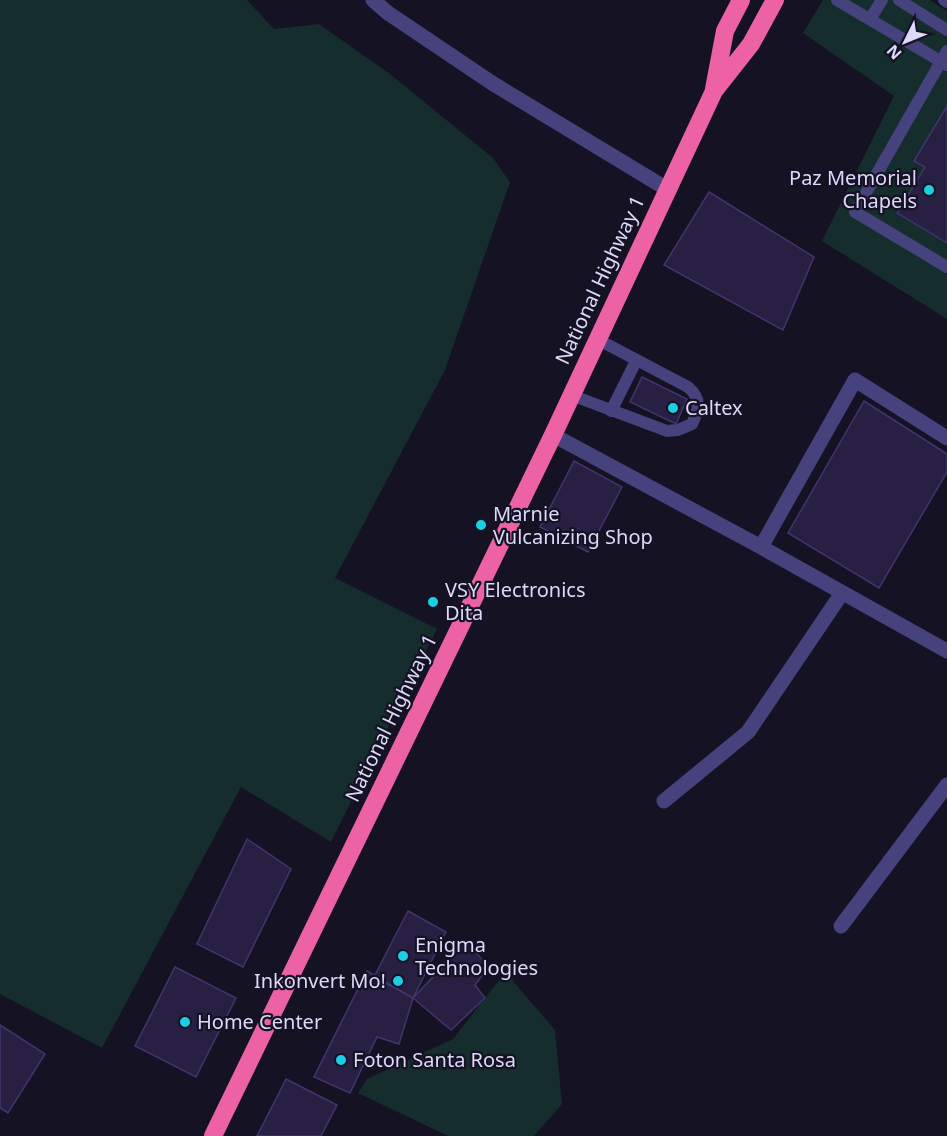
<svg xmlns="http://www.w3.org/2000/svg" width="947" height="1136" viewBox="0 0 947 1136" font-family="'Noto Sans',sans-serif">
<rect width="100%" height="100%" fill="#151224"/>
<!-- green -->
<path fill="#152d2c" d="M 0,0 L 247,0 L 274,29 L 319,24 L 390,74 L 493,158 L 510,182 L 445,370 L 335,578 L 437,629 L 331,842 L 241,787 L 102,1048 L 0,994 Z
M 823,0 L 930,0 L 947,11 L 947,319 L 822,241 L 894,96 L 803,33 Z
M 510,966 L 513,981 L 555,1030 L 562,1104 L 534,1136 L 448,1136 L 358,1093 L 367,1079 L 453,1039 Z"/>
<!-- building -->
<path fill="#272042" stroke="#40356c" stroke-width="1.5" d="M 947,106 L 947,243 L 897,213 L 925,167 L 914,161 Z
M 709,192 L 814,257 L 783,330 L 664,265 Z
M 642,377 L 687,399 L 676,424 L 630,402 Z
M 864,401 L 947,454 L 947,472 L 879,588 L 788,533 Z
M 574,461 L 622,487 L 588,552 L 540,527 Z
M 247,839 L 291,869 L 243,967 L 197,944 Z
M 408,911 L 446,932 L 413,998 L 374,977 Z
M 466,942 L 489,967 L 475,985 L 485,998 L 451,1030 L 413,998 Z
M 175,967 L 236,998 L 196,1077 L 135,1046 Z
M 367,971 L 413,998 L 399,1044 L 377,1037 L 350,1093 L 314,1077 Z
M 0,1025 L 45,1054 L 8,1113 L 0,1108 Z
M 286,1079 L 337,1105 L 321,1136 L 257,1136 Z"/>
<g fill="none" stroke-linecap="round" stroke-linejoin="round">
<!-- lane -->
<path stroke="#45427d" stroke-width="12" d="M 837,0 L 947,65
M 899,0 L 947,30
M 944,0 L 947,2
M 870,19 L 882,0
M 947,51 L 855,212 L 947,267
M 571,395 L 667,431 L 678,430 L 692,424 C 699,409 702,399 688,387 L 597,339
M 611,411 L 636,361"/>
<!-- street -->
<path stroke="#45427d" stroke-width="15" d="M 373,0 L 388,13 L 492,83 L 667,189
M 553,435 L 761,547 L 947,651
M 761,547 L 855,380 L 947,438
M 664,801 L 748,732 L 842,593
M 841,926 L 947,785"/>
<!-- highway -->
<path stroke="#ec62a4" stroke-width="18" d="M 714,89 L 725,31 L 741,0
M 213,1136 L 553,435 L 714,91 L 751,44 L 775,0"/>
</g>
<!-- markers -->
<g fill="#1ccfe4" stroke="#151224" stroke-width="2">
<circle cx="929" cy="190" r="6"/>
<circle cx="673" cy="408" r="6"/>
<circle cx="481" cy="525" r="6"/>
<circle cx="433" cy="602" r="6"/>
<circle cx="403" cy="956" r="6"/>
<circle cx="398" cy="981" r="6"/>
<circle cx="185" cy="1022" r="6"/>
<circle cx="341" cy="1060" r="6"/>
</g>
<g text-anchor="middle" stroke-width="4.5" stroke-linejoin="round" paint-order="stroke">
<!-- poi labels -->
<g font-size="20" fill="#ddd9fa" stroke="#151224" text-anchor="start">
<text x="917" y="185" text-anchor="end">Paz Memorial<tspan x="917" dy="23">Chapels</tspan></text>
<text x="685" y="415">Caltex</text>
<text x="493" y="521">Marnie<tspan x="493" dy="23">Vulcanizing Shop</tspan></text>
<text x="445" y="597">VSY Electronics<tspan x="445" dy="23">Dita</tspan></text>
<text x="415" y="952">Enigma<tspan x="415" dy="23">Technologies</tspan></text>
<text x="386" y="988" text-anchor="end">Inkonvert Mo!</text>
<text x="197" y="1029">Home Center</text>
<text x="353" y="1067">Foton Santa Rosa</text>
</g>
<!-- street labels -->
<g font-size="20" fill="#ddd9fa" stroke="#151224">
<text transform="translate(600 280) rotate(-65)" y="7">National Highway 1</text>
<text transform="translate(391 718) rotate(-64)" y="7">National Highway 1</text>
</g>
</g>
<!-- north arrow -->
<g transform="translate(905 42) rotate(227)" stroke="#151224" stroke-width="4.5" paint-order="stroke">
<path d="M0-4.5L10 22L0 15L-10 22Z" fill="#ddd9fa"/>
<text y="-9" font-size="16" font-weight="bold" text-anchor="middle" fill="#ddd9fa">N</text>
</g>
</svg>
